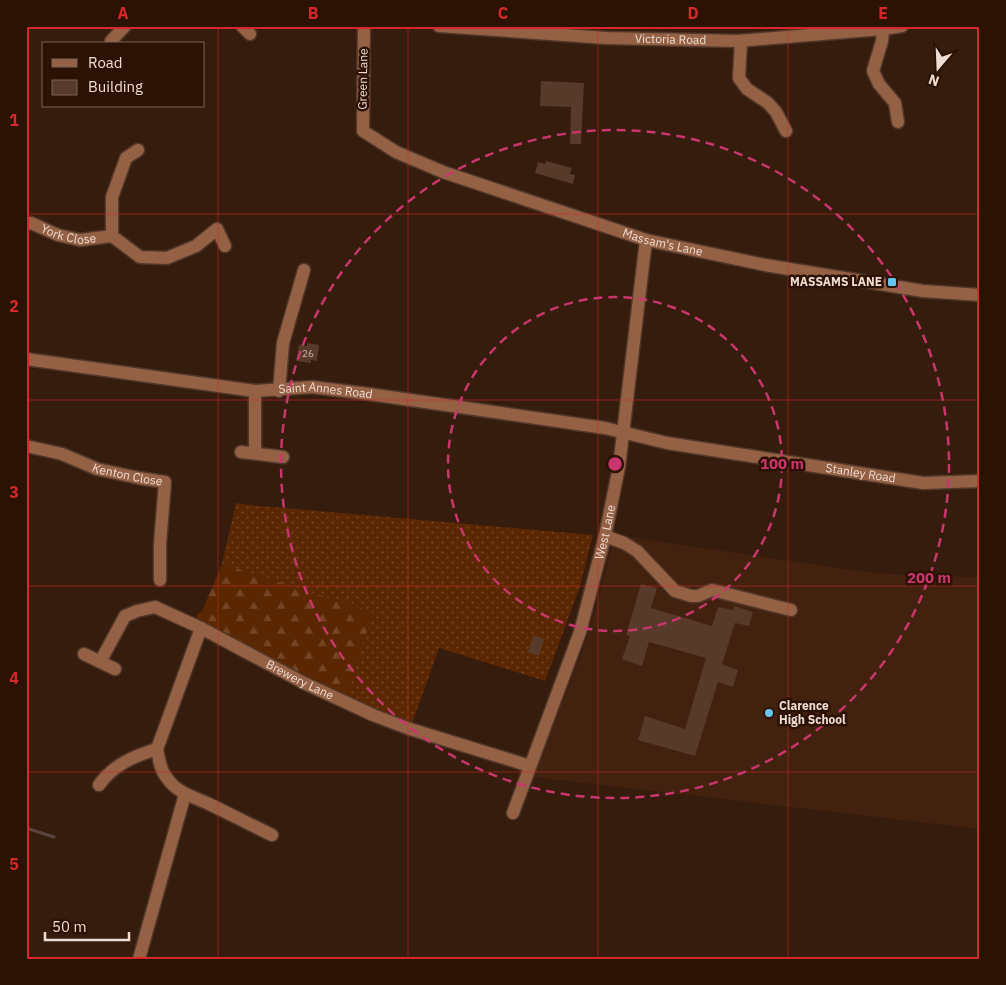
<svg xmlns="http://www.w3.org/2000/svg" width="1006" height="985" viewBox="0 0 1006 985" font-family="'IBM Plex Sans',sans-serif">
<defs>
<pattern id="grass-dots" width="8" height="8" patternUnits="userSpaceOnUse" patternTransform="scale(1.25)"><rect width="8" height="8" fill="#5b2602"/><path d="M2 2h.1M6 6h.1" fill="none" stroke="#734526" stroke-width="1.8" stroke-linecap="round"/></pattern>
<pattern id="forest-firs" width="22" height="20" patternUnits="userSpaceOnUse" patternTransform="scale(1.25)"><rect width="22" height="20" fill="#5b2602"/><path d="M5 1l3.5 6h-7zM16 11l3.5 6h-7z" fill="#734526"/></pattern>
</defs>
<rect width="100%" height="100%" fill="#361c0d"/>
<!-- built -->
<path fill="#42210e" d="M 615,535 L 873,573 L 930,576 L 980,577 L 980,829 L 533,777 L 582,652 L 595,612 Z"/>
<!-- grass -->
<path fill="url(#grass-dots)" d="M 236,503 L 249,505 L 593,535 L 579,589 L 545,681 L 439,648 L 410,729 L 344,701 L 222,564 Z"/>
<!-- forest -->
<path fill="url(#forest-firs)" d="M 222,564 L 373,612 L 344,701 L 201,628 L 196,616 L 202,611 Z"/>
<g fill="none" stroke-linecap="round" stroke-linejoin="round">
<!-- stream -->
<path stroke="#5b463f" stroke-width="3" d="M 26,828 L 54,837"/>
</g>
<!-- building -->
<path fill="#573a2a" d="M 541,81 L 584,83 L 581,144 L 570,144 L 571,107 L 540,106 Z
M 546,161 L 572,168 L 570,174 L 575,175 L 573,184 L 535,173 L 538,162 L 545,164 Z
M 307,343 L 319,345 L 317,361 L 311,360 L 311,363 L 296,361 L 299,345 L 307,346 Z
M 641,584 L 657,588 L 651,608 L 712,626 L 718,607 L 733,610 L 734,606 L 753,612 L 749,626 L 735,623 L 722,664 L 738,670 L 733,687 L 718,682 L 695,756 L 638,740 L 645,716 L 685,729 L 706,658 L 649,642 L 642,666 L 622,659 L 630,636 L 626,635 Z
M 533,635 L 544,639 L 539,656 L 528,652 Z"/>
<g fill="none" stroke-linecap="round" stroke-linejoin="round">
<!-- minor casing -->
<g stroke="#503729" stroke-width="15">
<g id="minor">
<path d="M 242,26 L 250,34"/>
<path id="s1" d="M 364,26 L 363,131 L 396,152 L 443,172 L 646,240 L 765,265 L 923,291 L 980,295"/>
<path id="s2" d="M 439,26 L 606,38 L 738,41 L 883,29 L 902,26"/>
<path d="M 883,29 L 882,41 L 873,71 L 879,84 L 895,103 L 898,122"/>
<path d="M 111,41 L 125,26"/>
<path d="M 741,41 L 739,78 L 747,89 L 768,103 L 776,112 L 786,131"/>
<path d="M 138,150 L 126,158 L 112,197 L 112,236 L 140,257 L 167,258 L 196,246 L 217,229 L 225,246"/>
<path id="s3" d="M 26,224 L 31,223 L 58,235 L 80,240 L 112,236"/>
<path id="s4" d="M 26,359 L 255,391 L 312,387 L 369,394 L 605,428 L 667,443 L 923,483 L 980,481"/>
<path d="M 255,391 L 255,453"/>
<path d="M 279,391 L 283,343 L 304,270"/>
<path id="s5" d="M 26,446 L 62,454 L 97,469 L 139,478 L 165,482 L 160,544 L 160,580"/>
<path d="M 241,452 L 283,457"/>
<path d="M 605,536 L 624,543 L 637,551 L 675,591 L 691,596 L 698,596 L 712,590 L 791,610"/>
<path d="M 201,628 L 157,749 C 159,759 160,770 167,778 C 177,793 194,797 209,804 C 230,814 251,825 272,835"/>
<path d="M 84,654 L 115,669"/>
<path id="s6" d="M 100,662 L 125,616 L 137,611 L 155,607 L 201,628 L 304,683 L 373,715 L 410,729 L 530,766"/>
<path d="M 99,785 C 113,765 134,756 157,749"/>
<path id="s7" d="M 513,813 L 580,632 L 605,536 L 619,467 L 646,240"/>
<path d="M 139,959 L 185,794"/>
</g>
</g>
<!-- minor -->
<use href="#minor" stroke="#956145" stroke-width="12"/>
</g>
<!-- grid -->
<path fill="none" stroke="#d62828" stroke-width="1" stroke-opacity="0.55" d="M 218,26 L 218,959M 408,26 L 408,959M 598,26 L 598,959M 788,26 L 788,959M 26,214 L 980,214M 26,400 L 980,400M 26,586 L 980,586M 26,772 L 980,772"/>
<!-- distance rings -->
<g fill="none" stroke="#c9366d" stroke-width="2.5" stroke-dasharray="9 6">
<circle cx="615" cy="464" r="167"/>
<circle cx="615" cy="464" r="334"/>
</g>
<!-- markers -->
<g fill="#65c5ee" stroke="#2c1204" stroke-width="2">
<rect x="887" y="277" width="10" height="10" rx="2.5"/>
<circle cx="769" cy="713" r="5"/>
</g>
<g text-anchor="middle" stroke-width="5" stroke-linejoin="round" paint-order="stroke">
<!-- number labels -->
<g font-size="10" fill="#c9b4a9">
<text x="308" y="357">26</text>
</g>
<!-- street labels -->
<g font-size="12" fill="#efddd3" stroke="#2c1204">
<text dy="4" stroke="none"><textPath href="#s2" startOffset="232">Victoria Road</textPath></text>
<text transform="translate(363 79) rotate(-89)" y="4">Green Lane</text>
<text dy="4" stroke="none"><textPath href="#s3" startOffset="45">York Close</textPath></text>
<text dy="4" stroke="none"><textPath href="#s1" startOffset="426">Massam's Lane</textPath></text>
<text dy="4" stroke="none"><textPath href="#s4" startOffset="302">Saint Annes Road</textPath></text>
<text dy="4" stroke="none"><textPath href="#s4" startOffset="844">Stanley Road</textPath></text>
<text dy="4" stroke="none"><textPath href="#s5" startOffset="106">Kenton Close</textPath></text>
<text dy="4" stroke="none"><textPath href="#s7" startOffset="296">West Lane</textPath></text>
<text dy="4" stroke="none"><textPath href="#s6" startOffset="246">Brewery Lane</textPath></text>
</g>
<!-- poi labels -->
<g font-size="12" font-weight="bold" fill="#efddd3" stroke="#2c1204" text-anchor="end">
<text x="882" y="286">MASSAMS LANE</text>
<text x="779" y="710" text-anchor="start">Clarence<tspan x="779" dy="14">High School</tspan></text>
</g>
</g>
<circle cx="615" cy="464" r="8" fill="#c9366d" stroke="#2c1204" stroke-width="2.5"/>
<g font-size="15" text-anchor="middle" font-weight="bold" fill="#c9366d" stroke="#2c1204" stroke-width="5" stroke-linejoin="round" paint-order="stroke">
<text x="782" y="469">100 m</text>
<text x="929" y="583">200 m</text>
</g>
<!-- border -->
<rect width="1006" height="985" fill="none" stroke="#2c1204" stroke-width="55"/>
<!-- legend -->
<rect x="42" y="42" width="162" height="65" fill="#2c1204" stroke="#7a6357"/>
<rect x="52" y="59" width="25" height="8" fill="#956145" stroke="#7a6357"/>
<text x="88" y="68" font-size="15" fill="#efddd3">Road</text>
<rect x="52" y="80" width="25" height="15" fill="#573a2a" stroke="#7a6357"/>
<text x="88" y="92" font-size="15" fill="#efddd3">Building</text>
<!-- north arrow -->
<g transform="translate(938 68) rotate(199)" stroke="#2c1204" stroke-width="4" paint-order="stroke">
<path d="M0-4L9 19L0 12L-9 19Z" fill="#efddd3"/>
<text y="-8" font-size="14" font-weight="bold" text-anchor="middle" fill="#efddd3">N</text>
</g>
<!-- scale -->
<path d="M45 932v8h84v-8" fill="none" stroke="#efddd3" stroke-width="2.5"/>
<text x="52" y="932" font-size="15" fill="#efddd3" stroke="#2c1204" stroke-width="4" paint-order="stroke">50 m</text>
<rect x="28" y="28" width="950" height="930" fill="none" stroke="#d62828" stroke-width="2"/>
<g font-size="16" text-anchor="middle" font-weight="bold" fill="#d62828">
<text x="123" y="19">A</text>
<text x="313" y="19">B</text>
<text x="503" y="19">C</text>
<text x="693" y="19">D</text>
<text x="883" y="19">E</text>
<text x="14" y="126">1</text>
<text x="14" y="312">2</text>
<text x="14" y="498">3</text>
<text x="14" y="684">4</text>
<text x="14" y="870">5</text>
</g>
</svg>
